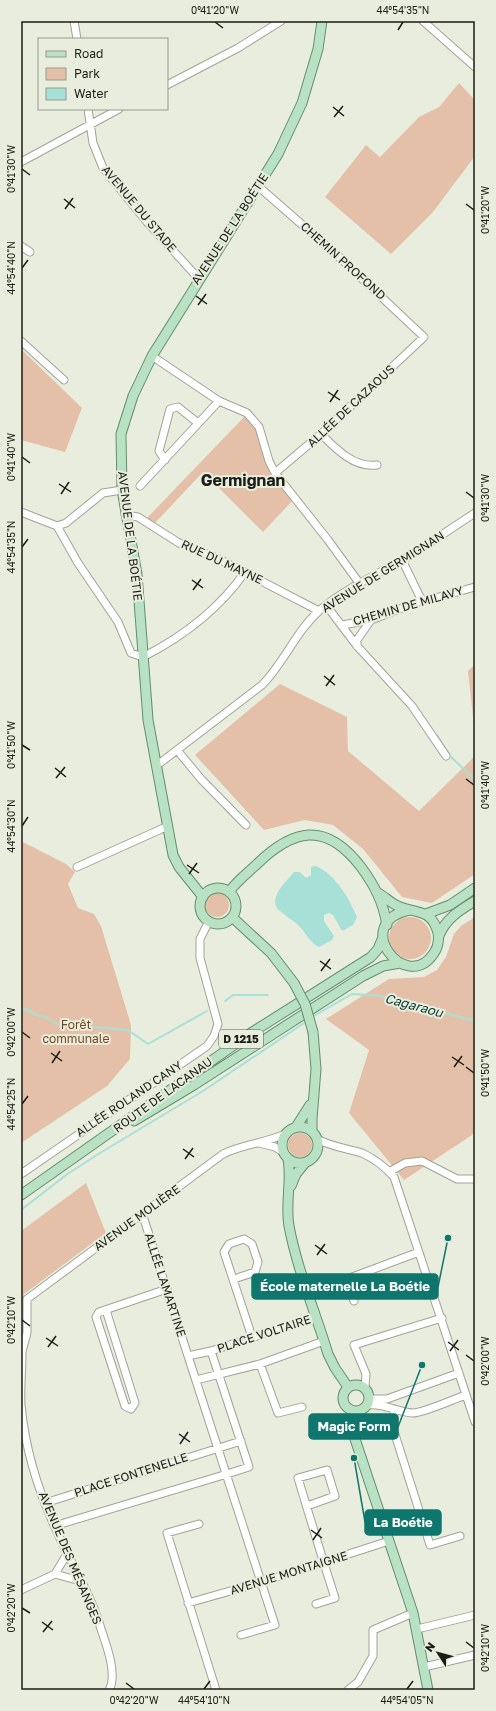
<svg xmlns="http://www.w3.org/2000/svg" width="496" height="1711" viewBox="0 0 496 1711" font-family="'Golos Text',sans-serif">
<rect width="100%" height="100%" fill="#e9eddd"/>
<!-- green -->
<path fill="#e5c0a9" d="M 459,83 L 475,100 L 475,156 L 433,212 L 391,254 L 325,197 L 366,145 L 380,157 L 419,117 L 439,107 Z
M 21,349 L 82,408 L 65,452 L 21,440 Z
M 246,415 C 252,419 264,439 265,448 L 293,500 L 263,532 L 203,472 L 155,523 L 147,518 Z
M 475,664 L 475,735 L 468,671 Z
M 280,684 L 347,717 L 348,751 L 419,811 L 475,756 L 475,874 L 432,903 L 402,897 L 363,849 L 333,825 L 305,820 L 264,830 L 195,755 Z
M 21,841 L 66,864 L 75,872 L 68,884 L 78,908 L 94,914 L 101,926 L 131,1025 L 130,1059 L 107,1086 L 21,1143 Z
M205 905a12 12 0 1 1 24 0a12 12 0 1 1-24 0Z
M 475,917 L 475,1133 L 404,1180 L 349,1113 L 369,1050 L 326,1019 L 389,979 L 424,977 L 437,970 L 446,957 L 454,934 L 461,926 Z
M389 938a21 21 0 1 1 42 0a21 21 0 1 1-42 0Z
M288 1145a12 12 0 1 1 24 0a12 12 0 1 1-24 0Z
M 86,1183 L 106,1233 L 24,1294 L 21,1321 L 21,1231 Z"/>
<!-- water -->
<path fill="#a7e0d7" d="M 316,866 C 335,874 349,898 357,917 L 353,925 L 342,931 L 333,915 L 329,913 L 324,915 L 324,921 L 334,936 L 332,940 L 319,947 C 311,944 306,933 300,927 C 293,920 284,915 278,909 C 268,897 287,881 294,872 L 300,872 L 306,878 L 311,875 L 311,867 Z"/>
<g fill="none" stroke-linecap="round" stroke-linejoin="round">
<!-- stream -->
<path stroke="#a7e0d7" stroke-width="2" d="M 437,735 L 450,756 L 475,780
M 225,1001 L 233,995 L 268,995
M 21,1007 L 39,1016 L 46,1017 L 62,1027 L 71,1025 L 128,1030 L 148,1044 L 207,1011
M 312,1017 L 352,994 L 381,996 L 475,1021
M 21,1210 L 66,1175 L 100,1153 L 203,1091 L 307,1021"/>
<!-- minor casing -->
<g stroke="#a0a495" stroke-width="9">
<path id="minor" d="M 74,21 L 77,39
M 423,21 L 475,67
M 167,85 L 238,48 L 281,21
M 88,109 L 93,143 L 103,168 L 147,222 L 199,279
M 21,162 L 119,109
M 259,187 L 340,258 L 424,337 L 321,434 L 275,473
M 21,246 L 30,252
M 21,341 L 64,380
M 152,356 L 219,401 L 247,413 L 259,427 L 269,461 L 275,473 L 328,540 L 360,584
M 321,434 C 336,449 354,468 377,465
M 165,460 L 159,451 L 170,409 L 178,407 L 198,423
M 140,486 L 219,401
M 21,512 L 57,526 L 66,523 L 103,493 L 122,490
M 125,515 L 138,517 L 179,543 L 217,558 L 319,611
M 57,526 L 78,563 L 118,622 L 131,653 L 143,657 C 182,637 220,608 245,572
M 402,560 L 420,597 L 423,600
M 326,605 L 357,646 L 412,706 L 446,756
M 342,625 L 371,620 L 423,600 L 428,600 L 475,587
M 357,646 L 357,640 L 371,620
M 177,750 L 201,779 L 246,825
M 156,766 L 262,685 C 284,663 296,631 320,610 C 343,590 374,576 401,561 C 426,546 450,529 475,513
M 77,867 L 168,826
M 317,1139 C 332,1147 346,1148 362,1153 C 373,1158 386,1168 394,1177 L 475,1422
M 259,1143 L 275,1147 L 283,1152
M 389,1172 L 405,1163 L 422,1161 L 457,1179 L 475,1179
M 21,1174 L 207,1046 L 214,1036 L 218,1024 L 200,958 L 200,939 L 209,921
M 142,1213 L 188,1356
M 234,1279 L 255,1272 L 258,1262 L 252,1244 L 244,1239 L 229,1244 L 224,1252 L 252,1337
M 354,1301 L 347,1279 L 419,1252
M 106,1310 L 135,1403 L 131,1409 L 125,1406 L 96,1317 L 99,1312 L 167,1289
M 211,1351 L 316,1317
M 22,1353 C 22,1370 20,1388 21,1405 C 25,1447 37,1488 55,1527 C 69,1561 91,1593 101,1629 C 106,1644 118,1675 109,1690
M 21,1355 L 27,1333 L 27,1299 L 223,1154 C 243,1144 266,1143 285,1134
M 260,1364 L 278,1413 L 302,1407
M 196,1380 L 260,1364 L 324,1341
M 365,1387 L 366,1374 L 354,1345 L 442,1318
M 369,1399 L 387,1399 L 459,1373
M 367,1405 C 385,1403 396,1412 413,1413 C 423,1413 454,1399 466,1395
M 395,1410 L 392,1425 L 430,1545 L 460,1536
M 45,1503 L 241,1441
M 307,1506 L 335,1496 L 327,1470 L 298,1478 C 310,1518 322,1558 335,1598 L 316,1604
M 199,1524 L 167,1533 L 216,1690
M 54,1526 L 227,1474 L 249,1467 L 211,1351 L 188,1356 L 275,1625 L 241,1635
M 55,1574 L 80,1581
M 21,1590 L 55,1574 L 67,1554
M 188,1603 L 262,1582 L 389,1541
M 417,1629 L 475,1615
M 424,1667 L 475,1655
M 348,1690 L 358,1682 L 373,1656 L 373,1630 L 413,1613"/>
</g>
<!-- major casing -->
<g stroke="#638f6d" stroke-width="11">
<path id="major" d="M200 906a18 18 0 1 1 36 0a18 18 0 1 1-36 0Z
M 229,892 C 236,882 246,874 255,866 C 293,828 326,821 361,867 C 375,886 383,902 387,925
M 378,893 C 385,897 391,903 398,906 C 413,913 429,909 436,927 C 440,935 439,946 434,953 C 406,996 349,922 410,910
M 203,897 L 179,867 L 173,855 L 148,720 L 137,574 L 122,490 L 121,434 L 133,396 L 152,356 L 278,154 L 302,103 L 318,49 L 322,21
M 426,914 L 450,905 L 475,888
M 232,917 L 271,953 L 294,983
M 439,936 C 445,919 460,910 475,901
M 134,1121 L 194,1085 L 363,976 L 383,966 L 400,963
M282 1145a18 18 0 1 1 36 0a18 18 0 1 1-36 0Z
M 296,1127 L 310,1105
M 312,1131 L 312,1119 L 316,1069 L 313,1032
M 288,1159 C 292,1181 285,1203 289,1226 C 297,1269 315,1311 328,1354 L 335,1368 L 348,1387
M 291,1186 L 296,1174 L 305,1163
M 21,1195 L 251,1033 L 371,957 L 378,949 L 383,937
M343 1398a13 13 0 1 1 26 0a13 13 0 1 1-26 0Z
M 355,1411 L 355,1439 L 413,1613 L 428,1690"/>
</g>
<!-- minor -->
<use href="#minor" stroke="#fff" stroke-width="7"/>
<!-- major -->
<use href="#major" stroke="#b9e1c3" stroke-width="9"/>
<!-- major-bridge casing -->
<g stroke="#638f6d" stroke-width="11" stroke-linecap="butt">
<path id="major-bridge" d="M 294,983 L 305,1004 L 313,1032"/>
</g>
<!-- major-bridge -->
<use href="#major-bridge" stroke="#b9e1c3" stroke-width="9"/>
</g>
<!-- ticks -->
<path fill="none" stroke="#1b1d17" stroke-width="1.5" d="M 215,22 L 223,28M 398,30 L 403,22M 333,107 L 344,116M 334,117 L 343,106M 22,169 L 30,175M 64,199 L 75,208M 466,204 L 474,210M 65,209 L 73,198M 22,268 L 28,260M 196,296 L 207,304M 198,305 L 206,294M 328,392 L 340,400M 330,402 L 338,390M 22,457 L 30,463M 59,484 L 71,492M 466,492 L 474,498M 61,494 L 69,482M 22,547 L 28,539M 192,580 L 203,588M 193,590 L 201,579M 324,676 L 335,685M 326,686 L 334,675M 22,745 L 30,750M 55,768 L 66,777M 56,778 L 65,767M 466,779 L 474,785M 22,826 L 28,817M 187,865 L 199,873M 189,874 L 197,863M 320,961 L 331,969M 321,971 L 330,959M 22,1032 L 30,1038M 51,1053 L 62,1061M 452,1057 L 464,1065M 52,1063 L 60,1051M 454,1067 L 462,1056M 466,1067 L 474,1073M 22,1104 L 28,1096M 183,1149 L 194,1157M 185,1159 L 193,1148M 315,1245 L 327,1254M 317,1255 L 325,1244M 22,1320 L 30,1326M 46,1338 L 58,1346M 448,1342 L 459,1350M 48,1347 L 56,1336M 450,1351 L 458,1340M 466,1355 L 474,1361M 179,1434 L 190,1442M 180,1444 L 188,1432M 311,1530 L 322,1538M 313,1540 L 321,1528M 22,1608 L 30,1613M 42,1622 L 53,1630M 43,1632 L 52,1621M 466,1642 L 474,1648M 126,1683 L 134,1689M 204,1689 L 210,1681M 407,1689 L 413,1681"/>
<g text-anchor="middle" stroke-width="4" stroke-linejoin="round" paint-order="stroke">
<!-- shield labels -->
<rect fill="#e9eddd" stroke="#595b52" stroke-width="1" x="219" y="1030" width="44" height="18" rx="3"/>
<g font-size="11" font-weight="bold" fill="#1b1d17">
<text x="241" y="1043">D 1215</text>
</g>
<!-- street labels -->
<g font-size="12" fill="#1b1d17" stroke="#e9eddd">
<text transform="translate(139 209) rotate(50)" y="4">AVENUE DU STADE</text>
<text transform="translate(230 229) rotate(-57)" y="4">AVENUE DE LA BOÉTIE</text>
<text transform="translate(343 261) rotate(42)" y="4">CHEMIN PROFOND</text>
<text transform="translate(351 406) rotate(-43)" y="4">ALLÉE DE CAZAOUS</text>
<text transform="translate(130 536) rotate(83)" y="4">AVENUE DE LA BOÉTIE</text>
<text transform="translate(222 562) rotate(25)" y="4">RUE DU MAYNE</text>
<text transform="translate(383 572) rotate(-32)" y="4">AVENUE DE GERMIGNAN</text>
<text transform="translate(408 606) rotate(-16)" y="4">CHEMIN DE MILAVY</text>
<text transform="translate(163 1095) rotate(-36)" y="4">ROUTE DE LACANAU</text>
<text transform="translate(129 1099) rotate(-34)" y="4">ALLÉE ROLAND CANY</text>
<text transform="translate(137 1218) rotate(-36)" y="4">AVENUE MOLIÈRE</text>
<text transform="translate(165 1285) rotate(72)" y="4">ALLÉE LAMARTINE</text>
<text transform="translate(264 1334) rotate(-18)" y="4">PLACE VOLTAIRE</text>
<text transform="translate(131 1475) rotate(-18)" y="4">PLACE FONTENELLE</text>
<text transform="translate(70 1558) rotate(67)" y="4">AVENUE DES MÉSANGES</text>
<text transform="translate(289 1573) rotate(-17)" y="4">AVENUE MONTAIGNE</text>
</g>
<!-- park labels -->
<g font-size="12" fill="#78441c" stroke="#e9eddd">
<text x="76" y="1029">Forêt<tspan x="76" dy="14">communale</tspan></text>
</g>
<!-- water labels -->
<g font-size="13" font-style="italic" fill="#053b35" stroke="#e9eddd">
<text transform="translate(414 1005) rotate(15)" y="5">Cagaraou</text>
</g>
<!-- district labels -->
<g font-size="16" font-weight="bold" fill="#1b1d17" stroke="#e9eddd">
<text x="243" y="486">Germignan</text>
</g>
</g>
<!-- callouts -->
<path fill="none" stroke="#0f766e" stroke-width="1.5" d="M448 1238L438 1287M422 1365L398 1427M354 1458L365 1522"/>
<g fill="#0f766e" stroke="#e9eddd" stroke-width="1.5">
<circle cx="448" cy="1238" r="4"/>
<circle cx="422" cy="1365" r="4"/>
<circle cx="354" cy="1458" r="4"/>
</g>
<g fill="#0f766e" stroke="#0f766e" stroke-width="1.5">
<rect x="252" y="1274" width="186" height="25" rx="4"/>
<rect x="309" y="1414" width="89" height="25" rx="4"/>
<rect x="365" y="1510" width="76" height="25" rx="4"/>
</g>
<g font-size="13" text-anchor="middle" font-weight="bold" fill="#fff">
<text x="345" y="1291">École maternelle La Boétie</text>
<text x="354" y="1431">Magic Form</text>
<text x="403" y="1527">La Boétie</text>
</g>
<!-- border -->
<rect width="496" height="1711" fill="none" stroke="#e9eddd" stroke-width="44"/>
<!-- legend -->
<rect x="38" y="38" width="130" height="72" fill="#e9eddd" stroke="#979a8e"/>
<rect x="46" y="51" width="20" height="6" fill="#b9e1c3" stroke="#979a8e"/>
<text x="74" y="58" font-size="12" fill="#1b1d17">Road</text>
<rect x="46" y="68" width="20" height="12" fill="#e5c0a9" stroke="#979a8e"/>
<text x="74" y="78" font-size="12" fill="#1b1d17">Park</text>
<rect x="46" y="88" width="20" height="12" fill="#a7e0d7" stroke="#979a8e"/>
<text x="74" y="98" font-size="12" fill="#1b1d17">Water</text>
<!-- north arrow -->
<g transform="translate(438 1653) rotate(306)" stroke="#e9eddd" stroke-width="3" paint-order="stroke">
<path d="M0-3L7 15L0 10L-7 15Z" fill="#1b1d17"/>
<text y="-6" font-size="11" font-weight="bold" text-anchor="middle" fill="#1b1d17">N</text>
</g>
<rect x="22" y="22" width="452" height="1667" fill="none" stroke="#1b1d17" stroke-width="1.5"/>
<g font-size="10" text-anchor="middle" fill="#1b1d17">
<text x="215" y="14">0°41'20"W</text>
<text x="403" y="14">44°54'35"N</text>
<text transform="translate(11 169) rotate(-90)" y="4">0°41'30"W</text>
<text transform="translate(485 210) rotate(-90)" y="4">0°41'20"W</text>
<text transform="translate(11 268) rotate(-90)" y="4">44°54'40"N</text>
<text transform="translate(11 457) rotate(-90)" y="4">0°41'40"W</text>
<text transform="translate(485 498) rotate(-90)" y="4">0°41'30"W</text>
<text transform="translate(11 547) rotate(-90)" y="4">44°54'35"N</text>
<text transform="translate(11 745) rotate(-90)" y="4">0°41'50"W</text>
<text transform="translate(485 785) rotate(-90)" y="4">0°41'40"W</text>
<text transform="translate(11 826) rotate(-90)" y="4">44°54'30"N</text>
<text transform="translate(11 1032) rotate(-90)" y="4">0°42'00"W</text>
<text transform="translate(485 1073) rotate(-90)" y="4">0°41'50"W</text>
<text transform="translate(11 1104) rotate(-90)" y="4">44°54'25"N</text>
<text transform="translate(11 1320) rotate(-90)" y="4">0°42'10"W</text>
<text transform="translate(485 1361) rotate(-90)" y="4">0°42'00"W</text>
<text transform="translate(11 1608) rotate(-90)" y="4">0°42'20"W</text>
<text transform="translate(485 1648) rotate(-90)" y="4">0°42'10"W</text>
<text x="134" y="1704">0°42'20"W</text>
<text x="204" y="1704">44°54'10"N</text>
<text x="407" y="1704">44°54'05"N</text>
</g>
</svg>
